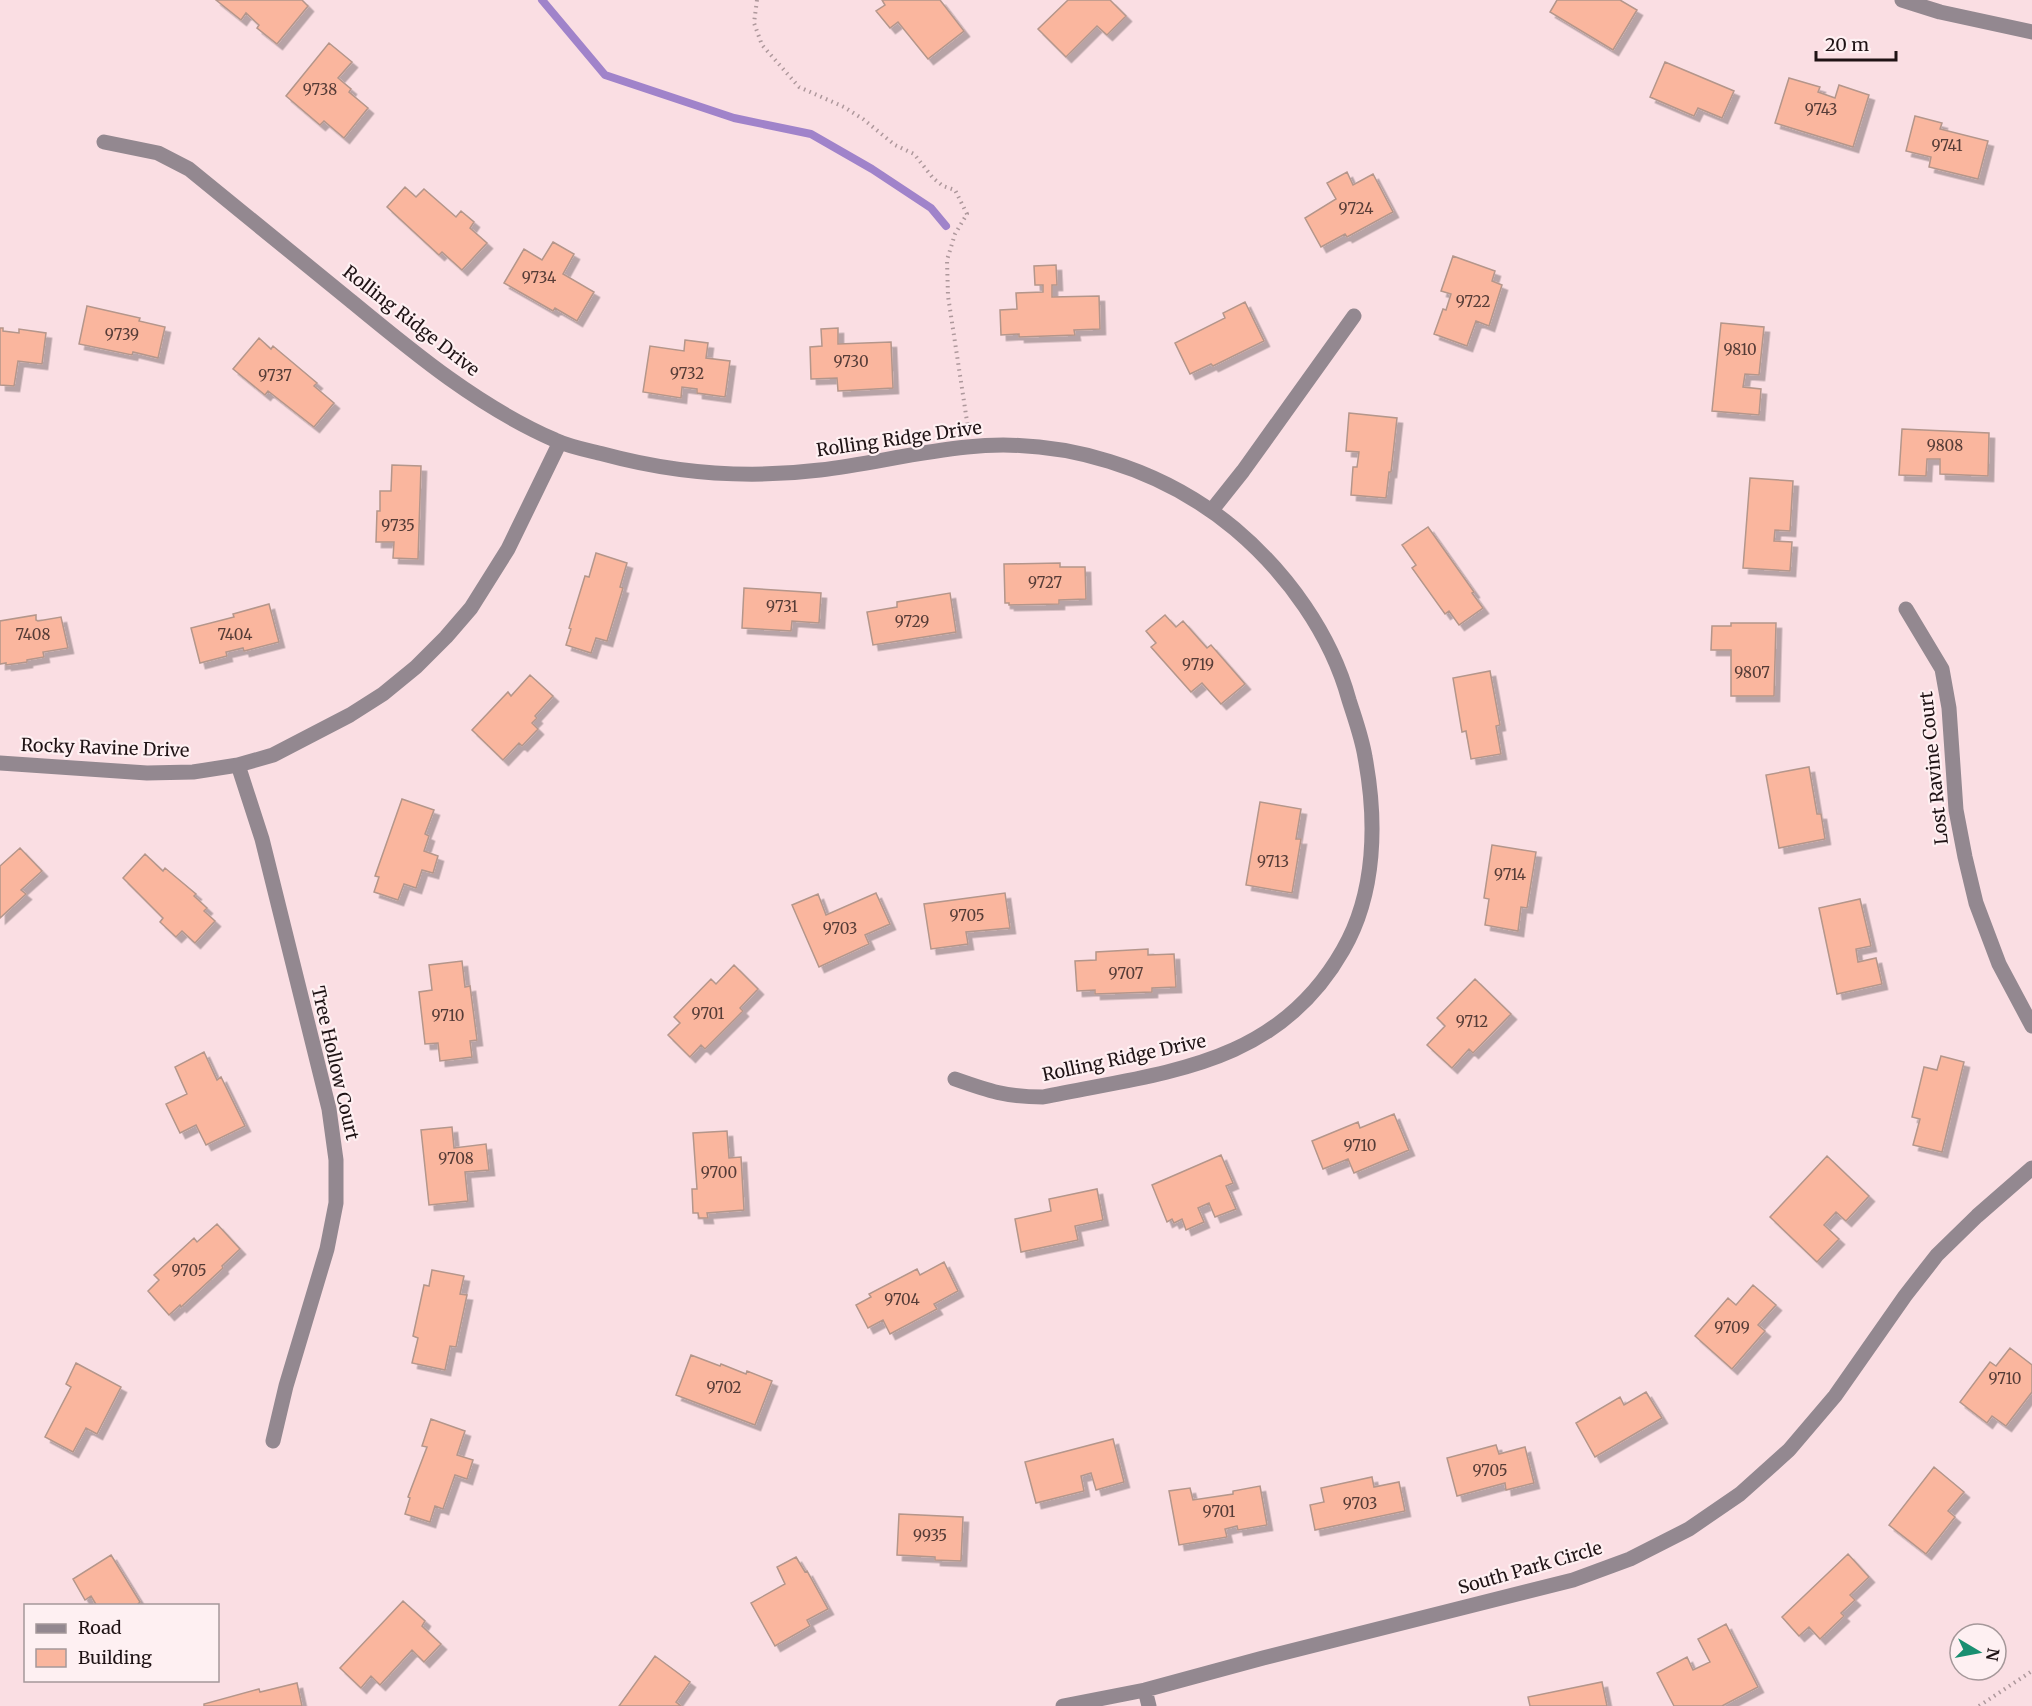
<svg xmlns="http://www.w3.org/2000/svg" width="2032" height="1706" viewBox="0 0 2032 1706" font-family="Merriweather,serif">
<defs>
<filter id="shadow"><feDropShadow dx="5.5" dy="5.5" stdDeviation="0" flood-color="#0004"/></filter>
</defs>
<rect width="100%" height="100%" fill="#fadee3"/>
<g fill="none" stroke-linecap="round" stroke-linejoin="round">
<!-- stream -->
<path stroke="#a083ca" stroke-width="8" d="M 542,0 L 605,75 L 734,118 L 811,134 L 872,169 L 931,208 L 946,226"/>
</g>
<!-- building -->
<path fill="#fab69e" stroke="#b4968b" stroke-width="1.5" filter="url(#shadow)" d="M 216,0 L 302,0 L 308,6 L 277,44 L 257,28 L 259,25 L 246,13 L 241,20 Z
M 940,0 L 964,31 L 928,59 L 898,22 L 890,28 L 876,11 L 885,5 L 882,0 Z
M 1068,0 L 1110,0 L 1126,16 L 1107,35 L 1097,26 L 1066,57 L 1038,29 Z
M 1557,0 L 1620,0 L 1637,10 L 1613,50 L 1550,12 Z
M 329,43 L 352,62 L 338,78 L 351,89 L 349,92 L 368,108 L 344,138 L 324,121 L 320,125 L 286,96 Z
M 1665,62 L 1734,91 L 1722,118 L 1698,108 L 1694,116 L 1650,97 Z
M 1789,78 L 1820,87 L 1818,92 L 1835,98 L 1839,85 L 1869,95 L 1853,147 L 1775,123 Z
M 1915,116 L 1942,123 L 1940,129 L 1988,141 L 1978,179 L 1929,167 L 1931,157 L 1906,151 Z
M 1347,172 L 1353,185 L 1373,174 L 1393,212 L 1347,237 L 1345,234 L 1321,247 L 1305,218 L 1336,199 L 1327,183 Z
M 405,187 L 416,197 L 424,189 L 456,217 L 461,211 L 474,222 L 470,228 L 487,243 L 462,270 L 442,252 L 439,255 L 387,207 Z
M 553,242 L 574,254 L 563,274 L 594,292 L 577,321 L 555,308 L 553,311 L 504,283 L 524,249 L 542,260 Z
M 1453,256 L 1495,271 L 1492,281 L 1502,285 L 1489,326 L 1476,321 L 1467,346 L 1434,334 L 1443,309 L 1446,310 L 1451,294 L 1441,291 Z
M 1056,265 L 1057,285 L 1052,285 L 1052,297 L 1099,296 L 1100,329 L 1074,330 L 1075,335 L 1019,337 L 1019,334 L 1001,335 L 1000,310 L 1017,309 L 1016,293 L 1043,292 L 1043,285 L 1035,285 L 1034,266 Z
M 1245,302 L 1264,341 L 1213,366 L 1211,364 L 1190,374 L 1175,343 L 1225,318 L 1223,313 Z
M 87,306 L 140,318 L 139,321 L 165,327 L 158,358 L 133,352 L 132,355 L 79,344 Z
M 1721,323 L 1764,327 L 1759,375 L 1745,374 L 1743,387 L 1761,389 L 1759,415 L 1712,411 Z
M 0,328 L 3,328 L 3,331 L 19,333 L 19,329 L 46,333 L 42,364 L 18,361 L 14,386 L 0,385 Z
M 838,328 L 838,344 L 891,342 L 893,388 L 838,391 L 837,378 L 811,379 L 810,347 L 822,346 L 821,329 Z
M 259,338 L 271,349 L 273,346 L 317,383 L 314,386 L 334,403 L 314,427 L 268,391 L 265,395 L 233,369 Z
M 685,340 L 708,343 L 706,358 L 730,361 L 725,397 L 697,393 L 697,389 L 682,387 L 681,398 L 643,392 L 650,346 L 684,351 Z
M 1349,413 L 1397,418 L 1391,472 L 1389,472 L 1386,498 L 1351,495 L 1353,467 L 1357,467 L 1359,452 L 1346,451 Z
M 1902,429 L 1989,433 L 1988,476 L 1940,474 L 1940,459 L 1927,459 L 1926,476 L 1899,475 Z
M 392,465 L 421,466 L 418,559 L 393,558 L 394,542 L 376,542 L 377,511 L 380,511 L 380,491 L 391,491 Z
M 1750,478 L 1793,481 L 1790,531 L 1775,530 L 1774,541 L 1792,542 L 1790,571 L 1743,568 Z
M 1428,527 L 1474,592 L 1472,593 L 1483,608 L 1459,625 L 1449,611 L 1445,614 L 1412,568 L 1416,565 L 1402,545 Z
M 596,553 L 627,563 L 620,587 L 623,588 L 607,641 L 596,638 L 591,653 L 566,645 L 571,629 L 569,628 L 585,576 L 589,577 Z
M 1060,563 L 1060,567 L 1085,567 L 1086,599 L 1059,600 L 1059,604 L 1009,605 L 1009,603 L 1005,603 L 1004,564 Z
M 744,588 L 821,593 L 819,623 L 792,621 L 791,631 L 742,628 Z
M 950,593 L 956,632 L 873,645 L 867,612 L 897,607 L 897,602 Z
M 269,604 L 279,642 L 244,651 L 243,648 L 226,652 L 227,656 L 200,663 L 191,628 L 234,617 L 233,614 Z
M 36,615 L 36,620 L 38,621 L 61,617 L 68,648 L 43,652 L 44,657 L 27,660 L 27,662 L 6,665 L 6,663 L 0,664 L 0,621 Z
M 1165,615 L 1176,627 L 1183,621 L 1207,648 L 1211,645 L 1245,684 L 1221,704 L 1202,683 L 1191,692 L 1151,647 L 1156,643 L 1146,631 Z
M 1731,623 L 1776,623 L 1774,696 L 1731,696 L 1731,650 L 1711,650 L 1712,626 L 1731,626 Z
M 1490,671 L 1500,725 L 1496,726 L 1501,754 L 1471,759 L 1466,731 L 1462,732 L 1453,678 Z
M 530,675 L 553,696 L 535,716 L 537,718 L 532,723 L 538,729 L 522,746 L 519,743 L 503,760 L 472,730 L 508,692 L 511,696 Z
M 1809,767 L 1817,814 L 1821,814 L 1825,839 L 1779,848 L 1766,775 Z
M 402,799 L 434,810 L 425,834 L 429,836 L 424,851 L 438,856 L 433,873 L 422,870 L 416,888 L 404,884 L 398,900 L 374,892 L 379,877 L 375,876 Z
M 1260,802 L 1301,809 L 1296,839 L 1301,839 L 1292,893 L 1246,885 Z
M 1492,845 L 1536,852 L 1527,908 L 1521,907 L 1518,931 L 1485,925 L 1489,899 L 1484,898 Z
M 20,848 L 42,871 L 21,890 L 26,894 L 0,918 L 0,866 Z
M 145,854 L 163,871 L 165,868 L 196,894 L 194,896 L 207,908 L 204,911 L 215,921 L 195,943 L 182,931 L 176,937 L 160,922 L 163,918 L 123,878 Z
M 876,893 L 890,924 L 865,935 L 869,944 L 819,967 L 792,905 L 818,894 L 826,915 Z
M 1005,893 L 1010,928 L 966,932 L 968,944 L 931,949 L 924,904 Z
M 1860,899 L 1871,946 L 1856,949 L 1858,962 L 1876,958 L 1882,984 L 1837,994 L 1819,908 Z
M 1148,949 L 1148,955 L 1174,954 L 1176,987 L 1152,988 L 1152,992 L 1095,994 L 1095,990 L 1077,991 L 1075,961 L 1096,960 L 1096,952 Z
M 462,961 L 465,987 L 470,986 L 477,1040 L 470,1041 L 472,1057 L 440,1061 L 438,1043 L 425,1044 L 419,992 L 432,990 L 429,965 Z
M 734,965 L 758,989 L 740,1008 L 743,1011 L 705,1049 L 701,1045 L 690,1057 L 668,1035 L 680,1023 L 674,1017 L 711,979 L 716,984 Z
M 1475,979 L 1511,1014 L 1473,1053 L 1469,1049 L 1452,1068 L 1427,1045 L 1445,1026 L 1437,1018 Z
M 204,1052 L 217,1080 L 221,1077 L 245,1126 L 206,1145 L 196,1125 L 180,1133 L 166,1104 L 187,1094 L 175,1067 Z
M 1941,1056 L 1964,1062 L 1942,1152 L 1913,1145 L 1920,1119 L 1912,1117 L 1924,1067 L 1937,1070 Z
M 1394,1114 L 1409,1150 L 1354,1173 L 1348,1159 L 1323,1169 L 1312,1141 L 1358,1122 L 1360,1128 Z
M 452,1127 L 454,1148 L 486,1144 L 489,1170 L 465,1172 L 468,1201 L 429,1205 L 421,1130 Z
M 727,1131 L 729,1158 L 741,1157 L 744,1210 L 707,1213 L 708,1218 L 699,1218 L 698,1213 L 693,1213 L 692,1189 L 697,1189 L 693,1133 Z
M 1221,1155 L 1233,1183 L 1226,1186 L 1236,1209 L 1215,1217 L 1209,1203 L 1198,1208 L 1204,1222 L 1186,1230 L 1182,1219 L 1174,1223 L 1172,1219 L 1167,1222 L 1152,1185 Z
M 1827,1156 L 1869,1196 L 1846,1221 L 1836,1212 L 1824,1225 L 1839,1239 L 1817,1262 L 1770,1217 Z
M 1097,1189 L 1103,1220 L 1075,1226 L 1078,1240 L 1021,1252 L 1015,1219 L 1051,1211 L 1049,1199 Z
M 217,1224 L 240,1249 L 222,1266 L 223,1268 L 181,1307 L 180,1305 L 169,1315 L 148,1291 L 159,1280 L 154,1275 L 194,1238 L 197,1242 Z
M 944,1262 L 958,1291 L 934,1304 L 937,1309 L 890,1334 L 883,1320 L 868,1328 L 856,1305 L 871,1297 L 869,1294 L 917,1269 L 920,1275 Z
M 432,1270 L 464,1276 L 460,1294 L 467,1295 L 456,1347 L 450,1346 L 445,1370 L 412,1363 L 418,1338 L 413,1336 L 424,1285 L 429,1286 Z
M 1753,1285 L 1776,1305 L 1758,1325 L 1765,1331 L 1732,1369 L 1695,1336 L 1728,1298 L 1736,1305 Z
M 2010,1348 L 2032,1365 L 2032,1392 L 2006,1426 L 1992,1416 L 1987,1423 L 1960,1402 L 1990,1362 L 1996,1366 Z
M 691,1355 L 720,1366 L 721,1364 L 746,1374 L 747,1371 L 772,1381 L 755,1425 L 676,1395 Z
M 76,1363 L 121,1387 L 97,1434 L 86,1428 L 73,1452 L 45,1437 L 71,1387 L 66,1384 Z
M 1646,1392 L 1662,1418 L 1595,1457 L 1576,1423 L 1620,1397 L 1624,1405 Z
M 431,1419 L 465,1431 L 457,1455 L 473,1460 L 467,1479 L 455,1475 L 443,1509 L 435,1506 L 430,1522 L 405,1514 L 410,1498 L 408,1497 L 427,1447 L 422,1446 Z
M 1113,1439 L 1124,1482 L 1096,1490 L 1091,1473 L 1081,1476 L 1084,1491 L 1036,1503 L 1025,1462 Z
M 1496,1445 L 1499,1454 L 1525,1447 L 1534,1483 L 1506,1490 L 1505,1483 L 1457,1496 L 1447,1458 Z
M 1934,1467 L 1964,1492 L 1948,1511 L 1955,1517 L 1926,1554 L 1889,1525 Z
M 1372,1477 L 1374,1487 L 1399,1482 L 1405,1511 L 1315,1530 L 1310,1505 L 1324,1502 L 1321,1488 Z
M 1260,1486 L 1267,1525 L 1238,1530 L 1237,1526 L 1225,1529 L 1227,1537 L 1179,1545 L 1169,1491 L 1190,1488 L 1193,1500 L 1233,1494 L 1233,1491 Z
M 899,1514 L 963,1517 L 961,1561 L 935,1560 L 935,1557 L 897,1555 Z
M 1848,1554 L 1869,1577 L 1850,1595 L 1855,1600 L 1841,1613 L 1844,1616 L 1820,1639 L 1809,1627 L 1799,1636 L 1782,1617 Z
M 111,1555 L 140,1602 L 136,1606 L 97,1606 L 91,1596 L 85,1600 L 73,1579 Z
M 796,1557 L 805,1572 L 807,1571 L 828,1609 L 807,1620 L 810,1626 L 775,1646 L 751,1603 L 785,1584 L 777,1567 Z
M 403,1601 L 425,1621 L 422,1626 L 441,1644 L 424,1662 L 412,1650 L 380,1685 L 371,1676 L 361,1688 L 340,1668 Z
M 1726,1624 L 1758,1687 L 1722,1706 L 1674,1706 L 1657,1673 L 1687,1657 L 1693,1670 L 1710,1662 L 1698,1639 Z
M 655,1656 L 690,1682 L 676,1702 L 681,1706 L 619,1706 Z
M 1602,1682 L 1607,1706 L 1530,1706 L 1528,1697 Z
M 297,1683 L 302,1706 L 204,1706 L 204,1704 L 259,1689 L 260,1692 Z"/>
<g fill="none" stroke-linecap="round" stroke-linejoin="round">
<!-- path -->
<path stroke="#ae989c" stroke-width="4" stroke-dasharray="1.5 4.5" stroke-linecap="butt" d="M 757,0 L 754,23 L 762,45 L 799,87 L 844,107 L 863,119 L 895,145 L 914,154 L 933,178 L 943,186 L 955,190 L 967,214 L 955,234 L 947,260 L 948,296 L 968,428
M 1979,1706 L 2032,1671"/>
<!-- minor -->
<path stroke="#938890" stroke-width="15" d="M 1902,0 L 1940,12 L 2032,32
M 104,142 L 158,153 L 189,169 C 243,213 297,257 351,301 C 414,353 479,407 555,440 C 570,447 587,450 603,454 C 673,473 747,479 820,470 C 869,464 917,452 967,447 C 1062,437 1162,468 1235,529 C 1287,573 1331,634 1349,700 C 1355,719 1362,738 1365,757 C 1377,821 1376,893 1343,950 C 1276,1068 1162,1072 1043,1097 C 1006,1097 989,1091 955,1079
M 1212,510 L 1243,471 L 1354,316
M 1906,609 L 1942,669 L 1949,708 L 1956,810 L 1965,857 L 1976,903 L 1999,964 L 2032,1026
M 0,763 L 147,773 L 193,772 L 238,765 L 273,755 L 350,715 L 383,694 L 416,667 L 446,637 L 471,608 L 508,549 L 560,442
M 238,765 L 262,839 L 329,1109 L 336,1160 L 336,1203 L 327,1249 L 286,1386 L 273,1441
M 1145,1690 L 1149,1706
M 1063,1706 L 1145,1690 L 1263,1658 L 1573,1580 L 1630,1559 L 1689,1529 L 1740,1494 L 1789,1450 L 1835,1396 L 1905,1296 L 1937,1255 L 1977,1216 L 2032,1168"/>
</g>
<g text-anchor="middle" stroke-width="4.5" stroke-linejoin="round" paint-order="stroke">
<!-- number labels -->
<g font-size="15" fill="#563c37">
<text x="320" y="95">9738</text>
<text x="1821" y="115">9743</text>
<text x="1947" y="151">9741</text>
<text x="1356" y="214">9724</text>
<text x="539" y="283">9734</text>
<text x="1473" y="307">9722</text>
<text x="122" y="340">9739</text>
<text x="1740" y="355">9810</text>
<text x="851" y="367">9730</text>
<text x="687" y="379">9732</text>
<text x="275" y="381">9737</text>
<text x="1945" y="451">9808</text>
<text x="398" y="531">9735</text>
<text x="1045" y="588">9727</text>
<text x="782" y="612">9731</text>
<text x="912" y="627">9729</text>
<text x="33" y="640">7408</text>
<text x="235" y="640">7404</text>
<text x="1198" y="670">9719</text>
<text x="1752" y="678">9807</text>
<text x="1273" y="867">9713</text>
<text x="1510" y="880">9714</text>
<text x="967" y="921">9705</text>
<text x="840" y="934">9703</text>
<text x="1126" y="979">9707</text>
<text x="708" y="1019">9701</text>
<text x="448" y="1021">9710</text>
<text x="1472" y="1027">9712</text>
<text x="1360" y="1151">9710</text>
<text x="456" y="1164">9708</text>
<text x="719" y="1178">9700</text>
<text x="189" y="1276">9705</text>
<text x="902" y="1305">9704</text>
<text x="1732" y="1333">9709</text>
<text x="2005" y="1384">9710</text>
<text x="724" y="1393">9702</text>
<text x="1490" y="1476">9705</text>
<text x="1360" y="1509">9703</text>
<text x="1219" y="1517">9701</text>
<text x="930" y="1541">9935</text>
</g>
<!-- street labels -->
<g font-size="18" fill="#1f1315" stroke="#fef0f2">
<text transform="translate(411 321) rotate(38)" y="6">Rolling Ridge Drive</text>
<text transform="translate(899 439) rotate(-8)" y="6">Rolling Ridge Drive</text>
<text transform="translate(105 748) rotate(2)" y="6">Rocky Ravine Drive</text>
<text transform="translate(1934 768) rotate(-96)" y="6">Lost Ravine Court</text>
<text transform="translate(1124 1058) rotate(-12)" y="6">Rolling Ridge Drive</text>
<text transform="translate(335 1063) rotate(77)" y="6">Tree Hollow Court</text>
<text transform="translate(1530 1568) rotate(-16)" y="6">South Park Circle</text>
</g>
</g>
<!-- legend -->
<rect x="24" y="1604" width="195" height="78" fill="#fef0f2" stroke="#a5989a" stroke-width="1.5"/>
<rect x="36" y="1624" width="30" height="9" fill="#938890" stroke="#a5989a" stroke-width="1.5"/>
<text x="78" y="1634" font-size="18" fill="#1f1315">Road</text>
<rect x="36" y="1649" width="30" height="18" fill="#fab69e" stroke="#a5989a" stroke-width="1.5"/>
<text x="78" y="1664" font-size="18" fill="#1f1315">Building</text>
<!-- north arrow -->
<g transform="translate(1978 1652) rotate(100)"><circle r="28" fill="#fef0f2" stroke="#a5989a" stroke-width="1.5"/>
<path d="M0-4.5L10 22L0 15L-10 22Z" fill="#1a8f71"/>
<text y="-9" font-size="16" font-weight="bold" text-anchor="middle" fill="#1f1315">N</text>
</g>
<!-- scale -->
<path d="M1816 51v9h80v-9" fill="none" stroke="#1f1315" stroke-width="3"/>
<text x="1825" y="51" font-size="18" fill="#1f1315" stroke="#fef0f2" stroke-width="4.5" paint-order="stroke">20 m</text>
</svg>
